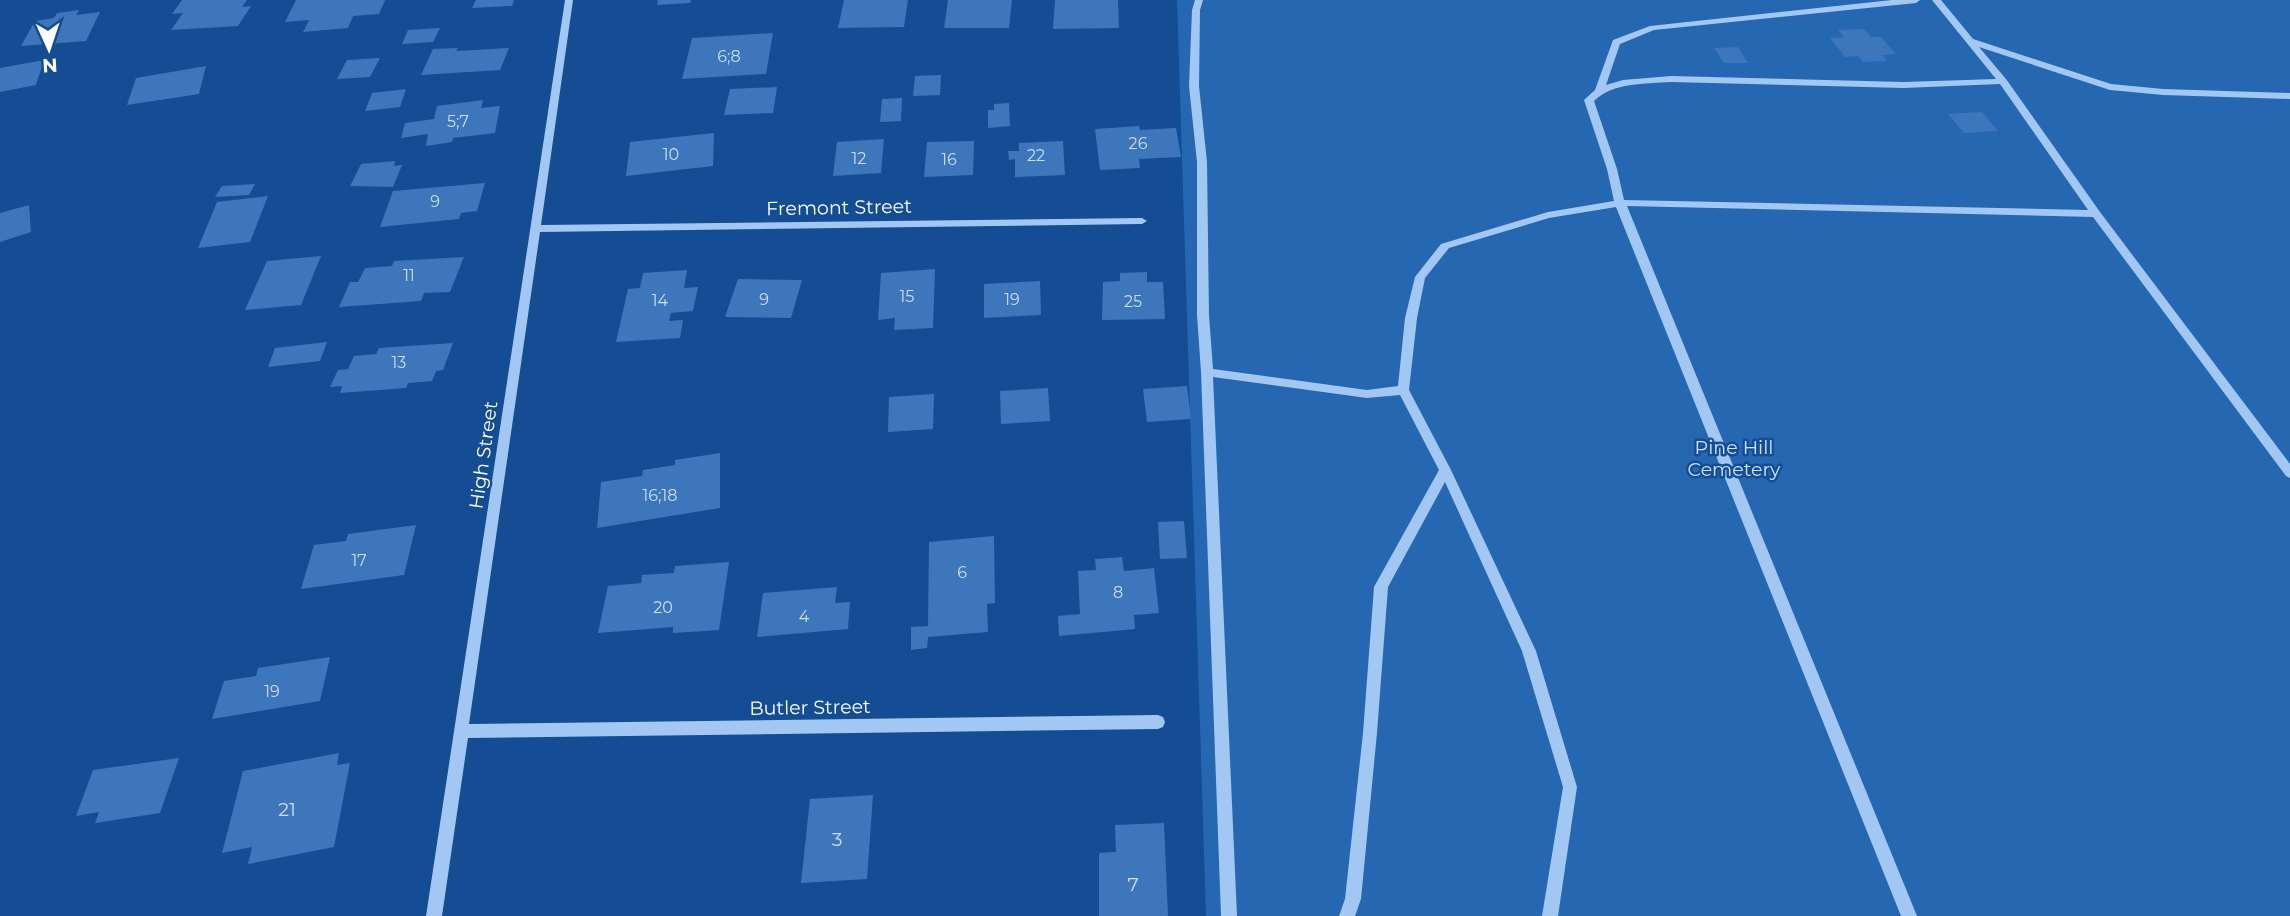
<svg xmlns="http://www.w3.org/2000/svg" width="2290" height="916" viewBox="0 0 2290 916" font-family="Montserrat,sans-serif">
<rect width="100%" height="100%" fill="#144d93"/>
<!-- green -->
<path fill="#2667b2" d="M 1177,0 L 2290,0 L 2290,916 L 1206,916 Z"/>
<!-- building -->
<path fill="#3d76bb" d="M 182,0 L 247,0 L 242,7 L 251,6 L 238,26 L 171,30 L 183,13 L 172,14 Z
M 296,0 L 385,0 L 379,14 L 353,16 L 348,28 L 303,32 L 309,20 L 285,22 Z
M 476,0 L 514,0 L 512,6 L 472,8 Z
M 658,0 L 691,0 L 690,3 L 657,5 Z
M 844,0 L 908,0 L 904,27 L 838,28 Z
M 948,0 L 1012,0 L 1009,28 L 944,28 Z
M 1055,0 L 1118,0 L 1119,28 L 1053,29 Z
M 79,10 L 76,15 L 100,12 L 86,41 L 21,46 L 35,21 L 54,18 L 57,13 Z
M 440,28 L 433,42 L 402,44 L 408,30 Z
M 1864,29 L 1871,37 L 1881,37 L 1896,54 L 1882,55 L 1887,61 L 1863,62 L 1858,56 L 1845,57 L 1830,38 L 1844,37 L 1838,30 Z
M 773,33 L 766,74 L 682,79 L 692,38 Z
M 1738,47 L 1748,63 L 1724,63 L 1714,48 Z
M 458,48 L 456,51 L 509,48 L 500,70 L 421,75 L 433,49 Z
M 380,58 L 370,77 L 337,79 L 347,60 Z
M 44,60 L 36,85 L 0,92 L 0,68 Z
M 206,66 L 199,94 L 127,105 L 136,78 Z
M 941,75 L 940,95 L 913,96 L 915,76 Z
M 777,87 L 773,113 L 724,115 L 730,89 Z
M 406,89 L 400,107 L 365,111 L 372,93 Z
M 902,98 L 901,121 L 880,122 L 882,99 Z
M 483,100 L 481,108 L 500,106 L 495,133 L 453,138 L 452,142 L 426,146 L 428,134 L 401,138 L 405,123 L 434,119 L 437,106 Z
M 1009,103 L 1010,126 L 988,128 L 988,110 L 994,110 L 994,104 Z
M 1982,112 L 1998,131 L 1964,133 L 1948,114 Z
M 1139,126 L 1140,130 L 1176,128 L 1181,157 L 1139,159 L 1140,168 L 1100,170 L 1095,129 Z
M 714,133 L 713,166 L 626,176 L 630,142 Z
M 884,139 L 881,173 L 833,176 L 837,142 Z
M 974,141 L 973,175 L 924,177 L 927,142 Z
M 1063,141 L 1065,175 L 1015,177 L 1015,159 L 1009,160 L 1008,151 L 1019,151 L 1019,143 Z
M 395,161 L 394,166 L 402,165 L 393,187 L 350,186 L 361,164 Z
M 485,183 L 477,211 L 461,213 L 459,219 L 380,227 L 393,191 Z
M 255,184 L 249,195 L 215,197 L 222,186 Z
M 268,196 L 250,242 L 198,248 L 217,202 Z
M 29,205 L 31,232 L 0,242 L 0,213 Z
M 321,256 L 301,305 L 245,310 L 267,261 Z
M 464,257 L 450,292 L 424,293 L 421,301 L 339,307 L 350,282 L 358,282 L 365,268 L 392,266 L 394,261 Z
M 935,269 L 933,328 L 894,330 L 895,318 L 878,320 L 881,273 Z
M 687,270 L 684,288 L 698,287 L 693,311 L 671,313 L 669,321 L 683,320 L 680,338 L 616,342 L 628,289 L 640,288 L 643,273 Z
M 1147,272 L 1147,282 L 1163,282 L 1165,319 L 1102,320 L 1103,282 L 1120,281 L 1120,273 Z
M 738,279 L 802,280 L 791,318 L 725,317 Z
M 1040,281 L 1041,315 L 984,318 L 984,284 Z
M 327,342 L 320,361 L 268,367 L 275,348 Z
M 453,343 L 443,370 L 436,371 L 432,381 L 408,383 L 406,388 L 340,393 L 342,386 L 330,387 L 338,370 L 348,369 L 354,356 L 376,354 L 379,348 Z
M 1187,386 L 1191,419 L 1147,422 L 1143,389 Z
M 1048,388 L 1050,421 L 1001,424 L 1000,391 Z
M 934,394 L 933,429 L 888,432 L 889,397 Z
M 720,453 L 720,508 L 597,528 L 601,482 L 642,476 L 643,470 L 675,465 L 675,460 Z
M 1184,521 L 1187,558 L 1160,559 L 1158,522 Z
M 416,525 L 404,575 L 301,589 L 314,545 L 346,541 L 348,534 Z
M 994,536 L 995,603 L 987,604 L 988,632 L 928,637 L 927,648 L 911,650 L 911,627 L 928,626 L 929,542 Z
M 1122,557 L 1124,571 L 1154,568 L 1159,613 L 1134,615 L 1135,629 L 1059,636 L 1058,616 L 1080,614 L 1078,571 L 1096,570 L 1095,559 Z
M 729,562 L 719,630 L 673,633 L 673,627 L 598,633 L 608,586 L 641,583 L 642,575 L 674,573 L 675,566 Z
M 837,587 L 835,603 L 850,602 L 848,629 L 757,637 L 763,593 Z
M 330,657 L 320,701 L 212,719 L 224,681 L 256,676 L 258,668 Z
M 339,753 L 337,765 L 350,763 L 334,847 L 248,864 L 252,847 L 222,853 L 243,771 Z
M 179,758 L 160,813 L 95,823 L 99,812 L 76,816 L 93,770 Z
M 873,795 L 867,879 L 801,883 L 810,799 Z
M 1164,823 L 1168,916 L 1099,916 L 1099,853 L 1116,852 L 1115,825 Z"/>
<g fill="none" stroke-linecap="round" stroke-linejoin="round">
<!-- minor -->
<path fill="#a2c7f2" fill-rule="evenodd" d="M 565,0 L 573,0 L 541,225 L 1142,218 L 1147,221 L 1142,224 L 540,232 L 469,724 L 1158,715 L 1163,717 L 1165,722 L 1163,727 L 1158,729 L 468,738 L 442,916 L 426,916 Z
M 1195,0 L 1203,0 L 1200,10 L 1199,86 L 1207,162 L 1209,315 L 1213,369 L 1367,390 L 1398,386 L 1405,318 L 1415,277 L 1441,244 L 1548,212 L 1614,201 L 1607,169 L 1584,100 L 1595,90 L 1613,40 L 1650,26 L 1892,0 L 1920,0 L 1916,3 L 1654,30 L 1620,44 L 1606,85 L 1623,80 L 1671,76 L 1904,82 L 1996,79 L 1932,0 L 1941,0 L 1973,39 L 2111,84 L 2163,89 L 2290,93 L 2290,99 L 2163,95 L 2110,90 L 1979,47 L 2006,79 L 2100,212 L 2290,464 L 2290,478 L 2286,476 L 2093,217 L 1627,206 L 1917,916 L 1901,916 L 1616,207 L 1549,218 L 1449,248 L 1425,278 L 1417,318 L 1409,390 L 1451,470 L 1536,651 L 1577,787 L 1558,916 L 1542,916 L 1563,787 L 1522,651 L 1445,482 L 1388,587 L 1377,733 L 1361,899 L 1355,916 L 1339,916 L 1345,899 L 1363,733 L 1374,587 L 1439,470 L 1400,395 L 1367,398 L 1213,377 L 1237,916 L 1221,916 L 1201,372 L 1197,315 L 1197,162 L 1189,86 L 1192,10 ZM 1671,82 L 1904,88 L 2000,84 L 2088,210 L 1624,200 L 1617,169 L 1594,101 C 1614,82 1644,84 1671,82 Z"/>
</g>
<g text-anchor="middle" stroke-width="5" stroke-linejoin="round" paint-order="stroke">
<!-- number labels -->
<g font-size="16" fill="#ceddee">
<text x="729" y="62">6;8</text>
<text x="458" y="127">5;7</text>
<text x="1138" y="149">26</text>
<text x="671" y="160">10</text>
<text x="1036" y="161">22</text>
<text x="859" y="164">12</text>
<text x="949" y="165">16</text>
<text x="435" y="207">9</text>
<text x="409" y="281">11</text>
<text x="907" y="302">15</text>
<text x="764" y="305">9</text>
<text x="1012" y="305">19</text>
<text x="660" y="306">14</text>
<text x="1133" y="307">25</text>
<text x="399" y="368">13</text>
<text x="660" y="501">16;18</text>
<text x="359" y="566">17</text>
<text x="962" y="578">6</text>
<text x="1118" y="598">8</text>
<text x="663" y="613">20</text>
<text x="804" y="622">4</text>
<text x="272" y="697">19</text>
</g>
<!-- street labels -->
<g font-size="19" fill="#fff" stroke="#144d93">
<text transform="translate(839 207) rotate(-1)" y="7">Fremont Street</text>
<text transform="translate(483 455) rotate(-82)" y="7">High Street</text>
<text transform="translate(810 707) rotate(-1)" y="7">Butler Street</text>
</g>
<!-- park labels -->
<g font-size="19" fill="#cae1fc" stroke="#144d93">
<text x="1734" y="454">Pine Hill<tspan x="1734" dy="22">Cemetery</tspan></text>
</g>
<!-- near-number labels -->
<g font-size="19" fill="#ceddee">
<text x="287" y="816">21</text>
<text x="837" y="846">3</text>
<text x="1133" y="891">7</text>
</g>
</g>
<!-- north arrow -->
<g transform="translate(49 49) rotate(177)" stroke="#144d93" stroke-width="5" paint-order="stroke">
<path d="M0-5L12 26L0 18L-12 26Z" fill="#ffffff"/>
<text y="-10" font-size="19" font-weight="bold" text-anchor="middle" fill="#ffffff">N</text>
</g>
</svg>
